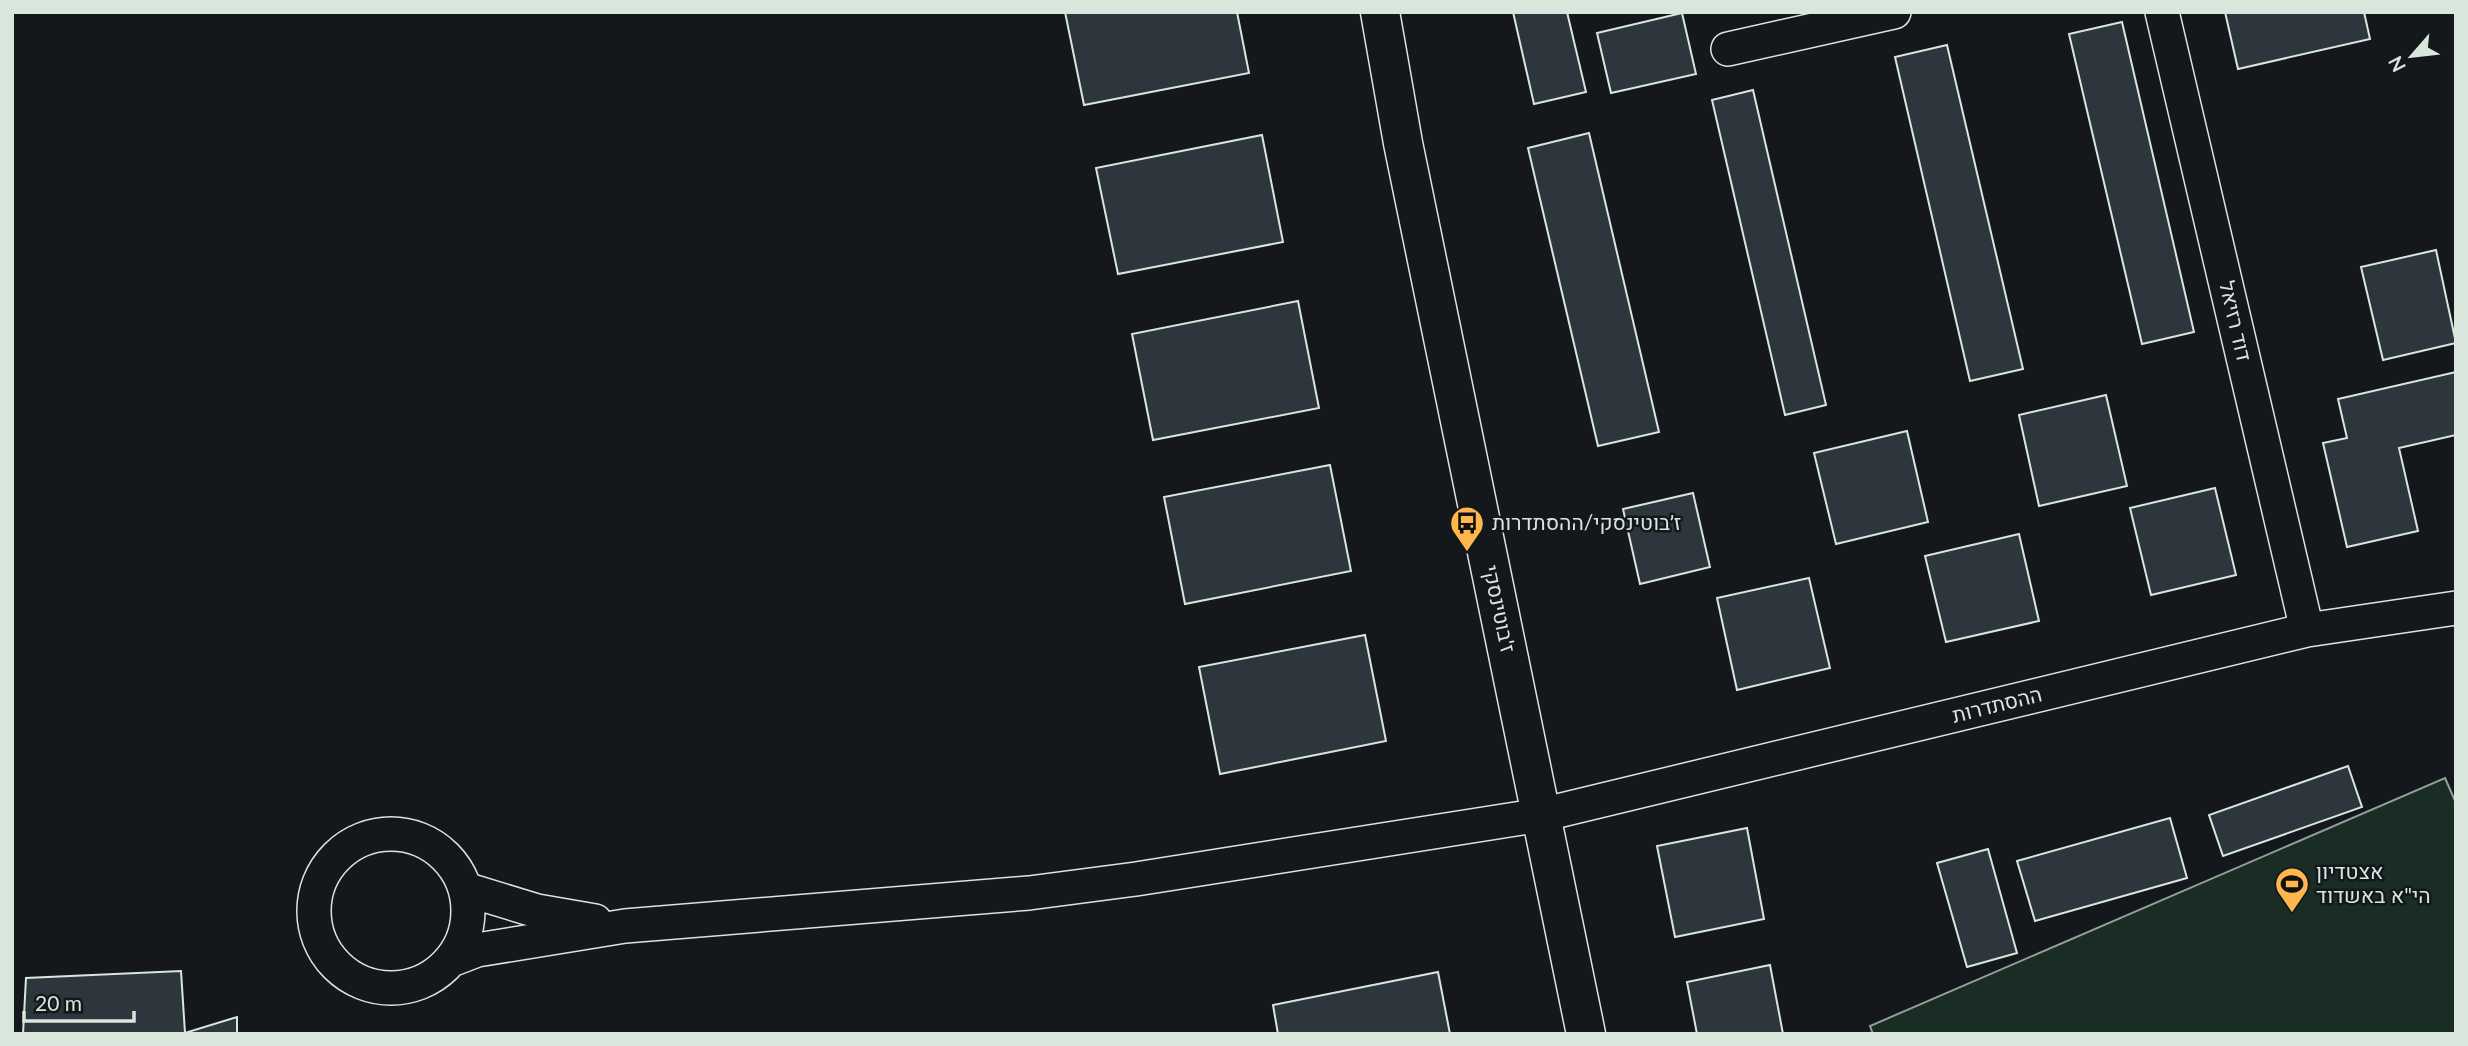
<svg xmlns="http://www.w3.org/2000/svg" width="2468" height="1046" viewBox="0 0 2468 1046" font-family="Lato,Heebo,sans-serif">
<rect width="100%" height="100%" fill="#14181c"/>
<!-- grass -->
<path fill="#1a2d24" stroke="#939e99" stroke-width="2" d="M 2445,778 L 2456,803 L 2456,1034 L 1873,1034 L 1870,1026 Z"/>
<!-- building -->
<path fill="#2c363c" stroke="#d8e6dc" stroke-width="2" d="M 1065,12 L 1237,12 L 1249,73 L 1084,105 Z
M 1513,12 L 1567,12 L 1586,92 L 1534,104 Z
M 2225,12 L 2364,12 L 2370,39 L 2238,69 Z
M 1682,13 L 1696,74 L 1611,93 L 1597,33 Z
M 2122,22 L 2194,332 L 2142,344 L 2069,34 Z
M 1947,45 L 2023,369 L 1970,381 L 1895,57 Z
M 1753,90 L 1826,405 L 1785,415 L 1712,100 Z
M 1589,133 L 1659,432 L 1598,446 L 1528,148 Z
M 1262,135 L 1283,242 L 1118,274 L 1096,168 Z
M 2436,250 L 2456,343 L 2383,360 L 2361,267 Z
M 1298,301 L 1319,408 L 1153,440 L 1132,334 Z
M 2456,372 L 2456,435 L 2399,448 L 2418,531 L 2347,547 L 2323,443 L 2347,438 L 2338,399 Z
M 2106,395 L 2127,486 L 2039,506 L 2019,415 Z
M 1907,431 L 1928,522 L 1836,544 L 1814,453 Z
M 1330,465 L 1351,571 L 1185,604 L 1164,497 Z
M 2215,488 L 2236,575 L 2151,595 L 2130,508 Z
M 1693,493 L 1710,567 L 1640,584 L 1623,509 Z
M 2019,534 L 2039,621 L 1946,642 L 1925,556 Z
M 1809,578 L 1830,668 L 1737,690 L 1717,598 Z
M 1365,635 L 1386,741 L 1220,774 L 1199,667 Z
M 2348,766 L 2362,807 L 2223,856 L 2209,815 Z
M 2170,818 L 2187,878 L 2035,921 L 2017,861 Z
M 1747,828 L 1764,919 L 1675,937 L 1657,846 Z
M 1988,849 L 2017,953 L 1967,967 L 1937,863 Z
M 1770,965 L 1783,1034 L 1697,1034 L 1687,982 Z
M 181,971 L 185,1033 L 237,1017 L 237,1034 L 23,1034 L 26,978 Z
M 1438,972 L 1450,1034 L 1278,1034 L 1273,1005 Z"/>
<g fill="none" stroke-linecap="round" stroke-linejoin="round">
<!-- minor casing -->
<g stroke="#d8e6dc" stroke-width="36">
<path id="minor" d="M 2162,12 L 2307,630
M 1728,49 L 1894,12
M314 911a77 77 0 1 1 154 0a77 77 0 1 1-154 0Z
M 465,889 L 537,911 L 595,921
M 451,960 L 477,950 L 625,926 L 1029,893 L 1136,879 L 1541,815 L 2307,630 L 2456,608"/>
</g>
<!-- tertiary casing -->
<g stroke="#d8e6dc" stroke-width="41">
<path id="tertiary" d="M 1380,12 L 1403,143 L 1586,1034"/>
</g>
<!-- minor -->
<use href="#minor" stroke="#14181c" stroke-width="33"/>
<!-- tertiary -->
<use href="#tertiary" stroke="#14181c" stroke-width="38"/>
</g>
<!-- icons -->
<defs>
<g id="bus-pin" transform="scale(1.75)"><path d="M0 17L-7.5 6A9.5 9.5 0 1 1 7.5 6Z" fill="#ffb74d" stroke="#14181c"/><path d="M-5-6H5V4H4V6H2V4H-2V6H-4V4H-5ZM-3.5-4V0h7V-4ZM-3.5 1.2v1.5H-2V1.2ZM2 1.2v1.5H3.5V1.2Z" fill="#111"/></g>
<g id="stadium-pin" transform="scale(1.75)"><path d="M0 17L-7.5 6A9.5 9.5 0 1 1 7.5 6Z" fill="#ffb74d" stroke="#14181c"/><path d="M0-5a6.5 5 0 1 0 0 10a6.5 5 0 1 0 0-10ZM-3.5-1.8h7v3.6h-7Z" fill="#111"/></g>
</defs>
<g fill-rule="evenodd">
<use href="#bus-pin" x="1467" y="523"/>
<use href="#stadium-pin" x="2292" y="884"/>
</g>
<g text-anchor="middle" stroke-width="5" stroke-linejoin="round" paint-order="stroke">
<!-- street labels -->
<g font-size="21" fill="#d8e6dc" stroke="#14181c">
<text transform="translate(2235 321) rotate(77)" y="7">דוד רזיאל</text>
<text transform="translate(1499 609) rotate(78)" y="7">ז'בוטינסקי</text>
<text transform="translate(1997 705) rotate(-14)" y="7">ההסתדרות</text>
</g>
<!-- poi labels -->
<g font-size="21" fill="#d8e6dc" stroke="#14181c" text-anchor="start">
<text x="1492" y="530">ז׳בוטינסקי/ההסתדרות</text>
<text x="2316" y="879">אצטדיון<tspan x="2316" dy="24">הי"א באשדוד</tspan></text>
</g>
</g>
<!-- border -->
<rect width="2468" height="1046" fill="none" stroke="#d8e6dc" stroke-width="28"/>
<!-- north arrow -->
<g transform="translate(2412 56) rotate(242)" stroke="#14181c" stroke-width="5" paint-order="stroke">
<path d="M0-5L12 26L0 18L-12 26Z" fill="#d8e6dc"/>
<text y="-10" font-size="19" font-weight="bold" text-anchor="middle" fill="#d8e6dc">N</text>
</g>
<!-- scale -->
<path d="M24 1011v10h110v-10" fill="none" stroke="#d8e6dc" stroke-width="3.5"/>
<text x="35" y="1011" font-size="21" fill="#d8e6dc" stroke="#14181c" stroke-width="5" paint-order="stroke">20 m</text>
</svg>
